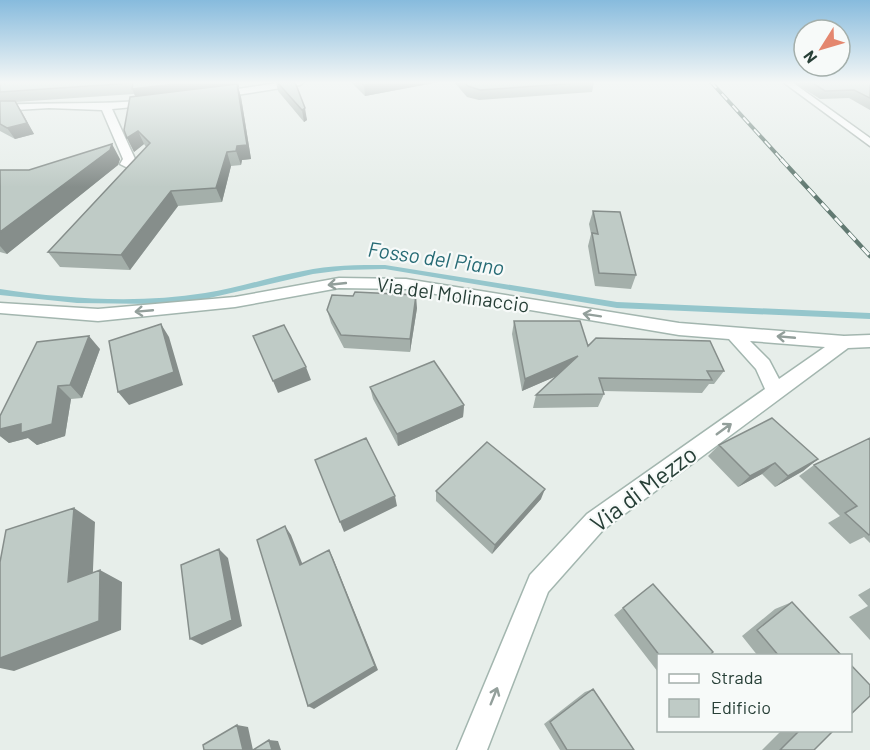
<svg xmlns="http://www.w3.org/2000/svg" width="870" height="750" viewBox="0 0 870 750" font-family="Barlow,sans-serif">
<rect width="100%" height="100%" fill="#e7eeea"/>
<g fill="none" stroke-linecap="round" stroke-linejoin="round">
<!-- stream -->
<path fill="#95c6cc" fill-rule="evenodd" d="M 385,265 L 617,302 L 870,313 L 870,319 L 617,308 L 385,269 L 344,270 L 313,274 L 205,299 L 153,304 L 77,303 L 0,295 L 0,289 C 68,299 137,304 205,293 C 238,288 270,277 303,271 C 330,265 358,265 385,265 Z"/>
<!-- street casing -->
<g stroke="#aab6b1" stroke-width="3">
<path id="street" d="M 284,82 L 304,82 L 300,85 L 217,98 L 212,95 L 217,92 Z
M 783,82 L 792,82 L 870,138 L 870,146 Z
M 151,100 L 156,103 L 154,105 L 112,109 L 135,159 L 130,166 L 126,167 L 120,164 L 123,159 L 102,110 L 49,108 L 0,111 L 0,105 C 51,102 101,105 151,100 Z"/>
</g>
<!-- secondary casing -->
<g stroke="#a3b6af" stroke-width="3">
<path id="secondary" d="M 339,278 L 406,279 L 679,323 L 844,336 L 870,335 L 870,347 L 848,348 L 603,530 L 548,592 L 487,750 L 457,750 L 530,575 L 587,514 L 765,389 L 756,369 L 729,339 L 679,335 L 406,289 L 339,288 L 235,307 L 98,321 L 0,313 L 0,303 L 98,309 L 235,297 ZM 750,341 L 825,347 L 779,379 L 769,360 Z"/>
</g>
<!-- street -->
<use href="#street" fill="#fff" fill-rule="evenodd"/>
<!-- secondary -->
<use href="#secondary" fill="#fff" fill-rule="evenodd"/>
<!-- rail-far1 casing -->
<g stroke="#627a72" stroke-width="4">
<path id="rail-far1" d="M 711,82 L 783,161"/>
</g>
<!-- rail casing -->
<g stroke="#627a72" stroke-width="4.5">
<path id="rail" d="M 781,159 L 870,256"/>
</g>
<!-- rail-far1 -->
<use href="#rail-far1" stroke="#f7faf9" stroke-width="2" stroke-dasharray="8" stroke-linecap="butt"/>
<!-- rail -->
<use href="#rail" stroke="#f7faf9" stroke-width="3" stroke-dasharray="10" stroke-linecap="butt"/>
</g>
<!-- wall -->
<path fill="#a4afaa" d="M 0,82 L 238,82 L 239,87 L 238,87 L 241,97 L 251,159 L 242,160 L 241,165 L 231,166 L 222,202 L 178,206 L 130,270 L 60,267 L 48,252 L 146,147 L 144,144 L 134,152 L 136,96 L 134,94 L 15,102 L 34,134 L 15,139 L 0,131 Z
M 276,82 L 295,82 L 307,120 L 304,122 L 278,91 Z
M 351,82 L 439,82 L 365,96 Z
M 454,82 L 594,82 L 592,92 L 479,100 L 467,97 Z
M 793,82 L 870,82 L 870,110 L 849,98 L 820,99 Z
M 120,159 L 118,165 L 7,254 L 0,252 L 0,170 L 29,170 Z
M 593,211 L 636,275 L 631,289 L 595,286 L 588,246 L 591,234 L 589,224 Z
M 417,308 L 410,352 L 344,348 L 331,323 L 327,310 Z
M 514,321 L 588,346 L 724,371 L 714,384 L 709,384 L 702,393 L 603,391 L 604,394 L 598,407 L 533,408 L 536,395 L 556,376 L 522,391 L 512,334 Z
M 100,349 L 82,398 L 71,399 L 65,436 L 37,445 L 28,438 L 9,443 L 0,436 Z
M 370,387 L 464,405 L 463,417 L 398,446 L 373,399 Z
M 870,438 L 870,543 L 864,537 L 850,544 L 828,523 L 840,516 L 799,476 L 814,465 Z
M 719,445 L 818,459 L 803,471 L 775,487 L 762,474 L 738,487 L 708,456 Z
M 436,491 L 541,499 L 492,554 L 436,501 Z
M 653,584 L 709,656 L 658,656 L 658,672 L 614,615 Z
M 870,588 L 870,640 L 849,617 L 868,606 L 858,595 Z
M 792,602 L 842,656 L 758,656 L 742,636 L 775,609 Z
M 593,689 L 634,750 L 560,750 L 544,724 L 585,692 Z
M 782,730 L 834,730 L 814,750 L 762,750 Z"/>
<!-- shaded-wall -->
<path fill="#868e8b" d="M 191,82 L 238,82 L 239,87 L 238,87 L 241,97 L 251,159 L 242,160 L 241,165 L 236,151 L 137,100 L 132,89 Z
M 384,82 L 439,82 L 365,96 L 364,85 Z
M 15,101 L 22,112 L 34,134 L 15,139 L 7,128 Z
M 305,108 L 307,120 L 304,122 L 302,110 Z
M 138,131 L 144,144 L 134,152 L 127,138 Z
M 112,144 L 120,159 L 118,165 L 7,254 L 0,246 L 0,232 Z
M 227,152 L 231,166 L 222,202 L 216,188 Z
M 171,191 L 178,206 L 130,270 L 121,255 Z
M 416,295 L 417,308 L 410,352 L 410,339 Z
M 161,324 L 169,337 L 183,385 L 129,405 L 118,392 Z
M 89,336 L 100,349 L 82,398 L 70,385 Z
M 578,356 L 573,369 L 522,391 L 525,379 Z
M 306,367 L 311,380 L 278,393 L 273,381 Z
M 58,386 L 71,399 L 65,436 L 37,445 L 28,438 L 9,443 L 0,436 L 0,429 L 21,424 Z
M 464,405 L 463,417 L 398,446 L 397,434 Z
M 818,459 L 803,471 L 775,487 L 788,476 Z
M 775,463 L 762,474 L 738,487 L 750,476 Z
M 545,489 L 541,499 L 492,554 L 495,545 Z
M 395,496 L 397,506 L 344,532 L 340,522 Z
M 74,508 L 95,522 L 92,593 L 68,582 Z
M 285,526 L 291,535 L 306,573 L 300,565 Z
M 219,549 L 228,558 L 242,626 L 202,645 L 190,639 Z
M 329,550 L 333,558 L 378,670 L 314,709 L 308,706 Z
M 100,570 L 122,582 L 121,630 L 14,671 L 0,668 L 0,658 Z
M 237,725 L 248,727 L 253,750 L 243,750 Z
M 269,740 L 278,741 L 281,750 L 272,750 Z"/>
<!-- building -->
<path fill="#bfcbc6" stroke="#868e8b" stroke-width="1.5" d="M 0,82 L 4,82 L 5,84 L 5,82 L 191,82 L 132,89 L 133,83 L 0,92 Z
M 277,82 L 295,82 L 305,108 L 302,110 Z
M 360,82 L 384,82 L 364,85 Z
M 464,82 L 594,82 L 480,90 L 468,86 Z
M 811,82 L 870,82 L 870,98 L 854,90 L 825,91 Z
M 237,84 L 247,145 L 237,146 L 236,151 L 227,152 L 216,188 L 171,191 L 121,255 L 48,252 L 150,143 L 138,131 L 127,138 L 124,130 L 130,97 Z
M 0,101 L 15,101 L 27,123 L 7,128 L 0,124 Z
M 112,144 L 110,150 L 0,232 L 0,170 L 29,170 Z
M 593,211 L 620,212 L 636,275 L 599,273 L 592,233 L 598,234 Z
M 355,292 L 416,295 L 410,339 L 341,335 L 327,310 L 332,295 L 353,296 Z
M 514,321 L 580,321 L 588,346 L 596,338 L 710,341 L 724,371 L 707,371 L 712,380 L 599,378 L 604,394 L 536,395 L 578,356 L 525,379 Z
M 161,324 L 174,372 L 118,392 L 109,341 Z
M 284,325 L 306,367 L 273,381 L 253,336 Z
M 89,336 L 70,385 L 58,386 L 52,424 L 21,433 L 21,424 L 0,429 L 0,416 L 37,342 Z
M 434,361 L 464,405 L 397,434 L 370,387 Z
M 772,418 L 818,459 L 788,476 L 775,463 L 750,476 L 719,445 Z
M 366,438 L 395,496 L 340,522 L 315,460 Z
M 870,438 L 870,534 L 869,535 L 845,513 L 857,506 L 814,465 Z
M 487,442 L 545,489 L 495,545 L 436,491 Z
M 74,508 L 68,582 L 100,570 L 99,621 L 0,658 L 0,562 L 6,530 Z
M 285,526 L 300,565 L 329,550 L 375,666 L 308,706 L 257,540 Z
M 219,549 L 232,620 L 190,639 L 181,565 Z
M 653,584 L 713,652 L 709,656 L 660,656 L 623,608 Z
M 792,602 L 842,656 L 779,656 L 757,630 Z
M 850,664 L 870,685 L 870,696 L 850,715 Z
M 593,689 L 634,750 L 567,750 L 550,722 Z
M 237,725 L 243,750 L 204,750 L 203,745 Z
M 800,730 L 834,730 L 814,750 L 780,750 Z
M 269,740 L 272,750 L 253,750 Z"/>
<!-- one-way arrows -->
<defs><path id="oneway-shaft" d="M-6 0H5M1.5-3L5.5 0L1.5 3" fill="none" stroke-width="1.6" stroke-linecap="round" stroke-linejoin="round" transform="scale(1.5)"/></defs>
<g stroke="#939f9b">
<use href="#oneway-shaft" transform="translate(337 284) rotate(174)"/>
<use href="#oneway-shaft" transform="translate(144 311) rotate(175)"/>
<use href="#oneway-shaft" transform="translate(592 315) rotate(-171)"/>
<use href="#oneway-shaft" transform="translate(786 337) rotate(-175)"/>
<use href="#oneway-shaft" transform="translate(724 429) rotate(-36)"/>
<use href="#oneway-shaft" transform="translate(494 696) rotate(-68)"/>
</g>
<!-- sky -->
<linearGradient id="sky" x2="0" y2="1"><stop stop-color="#87bbdd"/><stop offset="0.44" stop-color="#f4f7f6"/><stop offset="1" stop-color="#f4f7f6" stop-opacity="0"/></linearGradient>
<rect width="870" height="187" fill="url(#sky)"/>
<g text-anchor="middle" stroke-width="4.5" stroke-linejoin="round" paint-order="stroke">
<!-- street labels -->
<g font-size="20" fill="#273f37" stroke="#f7faf9">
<text transform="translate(453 295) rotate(8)" y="7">Via del Molinaccio</text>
</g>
<!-- water labels -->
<g font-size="21" font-style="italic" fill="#276b75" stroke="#f7faf9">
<text transform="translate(436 259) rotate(8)" y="7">Fosso del Piano</text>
</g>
<!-- near-street labels -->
<g font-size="24" fill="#273f37" stroke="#f7faf9">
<text transform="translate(644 489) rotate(-37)" y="8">Via di Mezzo</text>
</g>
</g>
<!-- legend -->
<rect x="657" y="654" width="195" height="78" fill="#f7faf9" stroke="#a4afab" stroke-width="1.5"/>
<rect x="669" y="674" width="30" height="9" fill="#ffffff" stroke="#a4afab" stroke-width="1.5"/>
<text x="711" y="684" font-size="18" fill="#273f37">Strada</text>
<rect x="669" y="699" width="30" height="18" fill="#bfcbc6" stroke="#a4afab" stroke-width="1.5"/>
<text x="711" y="714" font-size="18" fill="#273f37">Edificio</text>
<!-- north arrow -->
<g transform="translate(822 48) rotate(233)"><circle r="28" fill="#f7faf9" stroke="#a4afab" stroke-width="1.5"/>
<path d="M0-4.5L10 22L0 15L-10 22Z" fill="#e4876f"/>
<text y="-9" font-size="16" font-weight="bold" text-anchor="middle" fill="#273f37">N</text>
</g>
</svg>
